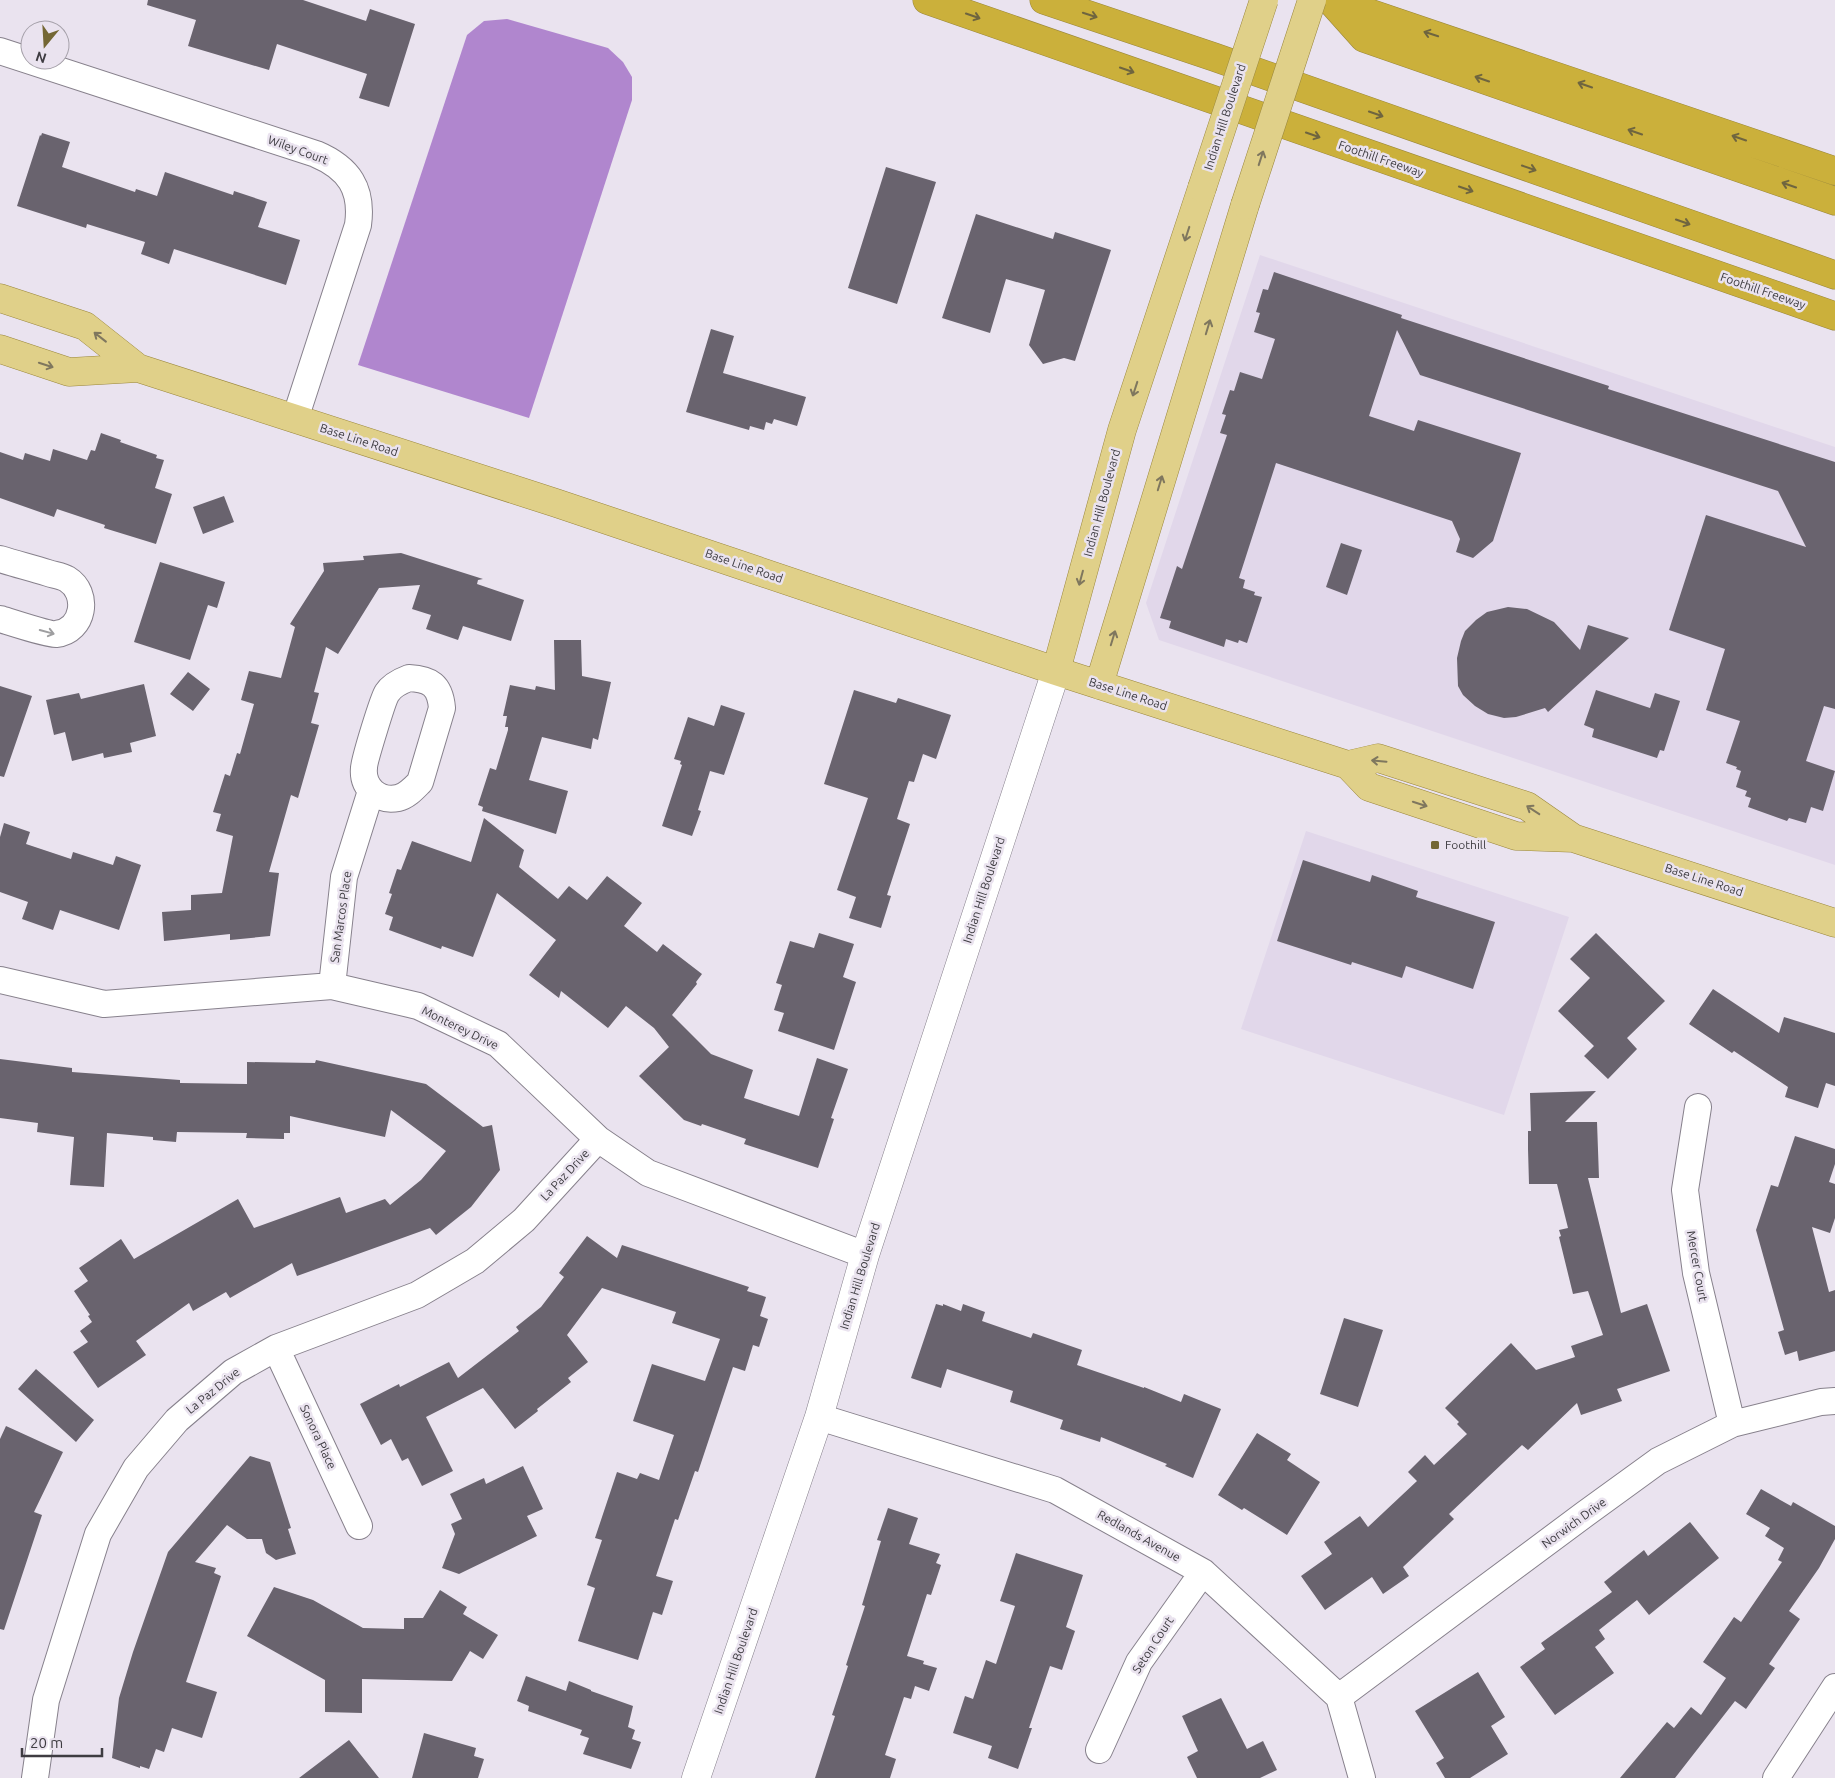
<svg xmlns="http://www.w3.org/2000/svg" width="1835" height="1778" viewBox="0 0 1835 1778" font-family="Ubuntu,sans-serif">
<rect width="100%" height="100%" fill="#eae3ef"/>
<!-- built -->
<path fill="#e1d7ea" d="M 1260,255 L 1835,447 L 1835,865 L 1159,640 L 1146,603 Z
M 1306,831 L 1569,917 L 1504,1115 L 1241,1029 Z"/>
<!-- water -->
<path fill="#b086ce" d="M 507,19 L 608,48 L 623,62 L 632,77 L 632,100 L 529,418 L 358,365 L 467,35 L 484,21 Z"/>
<!-- building -->
<path fill="#69636e" d="M 148,0 L 303,0 L 366,21 L 370,9 L 415,24 L 389,107 L 359,98 L 367,74 L 277,44 L 269,70 L 188,46 L 196,20 L 147,5 Z
M 42,133 L 70,142 L 62,167 L 135,192 L 136,189 L 157,196 L 165,172 L 233,195 L 234,191 L 267,202 L 258,227 L 300,240 L 286,285 L 174,249 L 169,264 L 141,254 L 145,242 L 87,224 L 86,228 L 17,206 L 40,135 L 41,136 Z
M 886,167 L 936,182 L 897,304 L 848,288 Z
M 976,214 L 1053,239 L 1055,232 L 1111,250 L 1075,361 L 1064,358 L 1043,364 L 1029,345 L 1045,290 L 1006,279 L 990,333 L 942,318 Z
M 1274,272 L 1402,315 L 1401,318 L 1609,386 L 1608,389 L 1835,462 L 1835,709 L 1824,706 L 1806,761 L 1835,771 L 1823,811 L 1811,807 L 1806,823 L 1789,818 L 1787,821 L 1748,807 L 1751,798 L 1745,796 L 1747,791 L 1736,787 L 1741,771 L 1736,769 L 1737,767 L 1726,763 L 1740,721 L 1706,710 L 1725,649 L 1669,630 L 1706,515 L 1806,547 L 1778,491 L 1420,375 L 1397,330 L 1369,416 L 1414,431 L 1418,420 L 1521,453 L 1493,541 L 1473,558 L 1456,552 L 1460,539 L 1452,521 L 1276,463 L 1239,578 L 1245,580 L 1243,588 L 1255,592 L 1254,595 L 1262,597 L 1247,643 L 1239,640 L 1238,643 L 1226,639 L 1224,647 L 1169,628 L 1171,621 L 1160,618 L 1177,566 L 1182,569 L 1227,435 L 1220,433 L 1226,415 L 1222,414 L 1230,390 L 1234,391 L 1240,372 L 1262,379 L 1275,339 L 1254,332 L 1260,313 L 1256,312 L 1263,289 L 1268,290 Z
M 711,329 L 734,336 L 723,373 L 806,397 L 797,426 L 774,419 L 772,424 L 766,422 L 764,430 L 750,426 L 749,430 L 686,412 Z
M 101,433 L 121,440 L 120,442 L 157,455 L 156,458 L 164,460 L 155,488 L 172,494 L 156,544 L 104,528 L 105,525 L 57,509 L 54,517 L 0,498 L 0,452 L 23,460 L 25,453 L 50,461 L 53,449 L 87,460 L 91,450 L 95,451 Z
M 224,496 L 234,522 L 203,534 L 193,507 Z
M 1341,543 L 1362,550 L 1347,595 L 1326,587 Z
M 401,553 L 483,579 L 478,580 L 477,584 L 524,600 L 511,641 L 463,626 L 458,640 L 426,629 L 431,615 L 412,609 L 420,585 L 379,588 L 338,654 L 326,647 L 314,692 L 319,693 L 311,723 L 319,725 L 298,798 L 291,795 L 269,872 L 279,873 L 270,936 L 230,940 L 230,934 L 164,941 L 162,912 L 191,910 L 191,895 L 222,893 L 233,836 L 216,831 L 221,814 L 213,812 L 225,774 L 230,776 L 237,753 L 240,754 L 254,704 L 241,700 L 249,671 L 281,678 L 295,627 L 290,624 L 324,571 L 323,563 L 364,560 L 363,556 Z
M 160,562 L 225,582 L 217,608 L 208,605 L 190,660 L 134,642 Z
M 1508,607 L 1527,609 L 1554,622 L 1580,650 L 1588,625 L 1629,638 L 1548,712 L 1545,708 L 1516,717 L 1504,718 L 1488,714 L 1475,706 L 1463,695 L 1458,686 L 1457,658 L 1461,641 L 1465,631 L 1476,620 L 1487,612 Z
M 554,640 L 581,640 L 582,676 L 611,682 L 598,740 L 593,738 L 591,749 L 542,737 L 529,780 L 568,791 L 556,834 L 482,811 L 483,807 L 478,805 L 490,768 L 496,770 L 508,730 L 508,727 L 505,727 L 507,716 L 503,716 L 510,685 L 535,690 L 536,686 L 555,690 Z
M 188,672 L 210,689 L 193,711 L 170,694 Z
M 144,684 L 156,736 L 130,743 L 132,752 L 104,758 L 103,753 L 72,761 L 65,732 L 54,735 L 46,700 L 79,693 L 81,699 Z
M 0,686 L 32,696 L 4,777 L 0,776 Z
M 854,690 L 896,703 L 898,698 L 951,715 L 936,759 L 923,754 L 914,782 L 909,781 L 897,819 L 910,824 L 887,895 L 891,896 L 881,928 L 849,918 L 856,897 L 837,890 L 868,798 L 824,784 Z
M 1596,690 L 1650,708 L 1655,693 L 1680,701 L 1664,751 L 1660,750 L 1657,758 L 1592,737 L 1594,729 L 1584,725 Z
M 721,705 L 745,713 L 724,775 L 710,771 L 698,810 L 701,811 L 692,836 L 662,826 L 682,765 L 680,764 L 681,761 L 674,759 L 688,717 L 714,726 Z
M 484,818 L 524,850 L 519,867 L 558,899 L 569,886 L 587,900 L 607,876 L 642,903 L 624,926 L 657,952 L 663,944 L 702,974 L 696,982 L 697,984 L 672,1015 L 711,1054 L 753,1070 L 744,1098 L 799,1116 L 817,1058 L 848,1069 L 831,1118 L 834,1119 L 818,1168 L 744,1144 L 746,1139 L 702,1124 L 701,1126 L 684,1120 L 639,1076 L 669,1047 L 654,1028 L 626,1006 L 608,1028 L 561,991 L 559,998 L 529,975 L 556,940 L 497,893 L 473,957 L 442,946 L 441,949 L 389,930 L 393,917 L 385,914 L 392,894 L 389,893 L 397,869 L 401,870 L 412,841 L 471,862 Z
M 4,823 L 30,832 L 26,844 L 71,859 L 73,852 L 113,865 L 116,856 L 141,865 L 119,930 L 60,910 L 53,930 L 22,919 L 28,902 L 0,892 L 0,837 Z
M 1303,860 L 1370,882 L 1372,875 L 1418,891 L 1416,897 L 1495,922 L 1473,989 L 1406,966 L 1402,978 L 1352,962 L 1351,965 L 1277,941 Z
M 819,933 L 854,944 L 843,977 L 856,982 L 834,1050 L 778,1031 L 784,1013 L 774,1010 L 782,985 L 776,983 L 790,941 L 814,948 Z
M 1596,933 L 1665,1001 L 1627,1038 L 1637,1049 L 1608,1079 L 1584,1056 L 1594,1046 L 1558,1011 L 1590,978 L 1570,959 Z
M 1713,989 L 1779,1033 L 1784,1017 L 1835,1033 L 1835,1086 L 1826,1083 L 1818,1108 L 1785,1097 L 1788,1087 L 1734,1051 L 1732,1053 L 1689,1024 Z
M 0,1059 L 72,1068 L 72,1072 L 180,1080 L 180,1083 L 247,1084 L 247,1062 L 315,1063 L 316,1060 L 426,1084 L 483,1127 L 492,1125 L 500,1170 L 471,1207 L 436,1235 L 430,1228 L 297,1276 L 292,1263 L 230,1298 L 226,1292 L 193,1311 L 189,1303 L 136,1341 L 146,1355 L 98,1388 L 73,1352 L 88,1342 L 80,1331 L 92,1322 L 88,1316 L 90,1315 L 74,1291 L 88,1281 L 79,1268 L 121,1239 L 134,1259 L 238,1199 L 254,1228 L 340,1197 L 346,1213 L 385,1199 L 390,1205 L 421,1180 L 446,1151 L 391,1110 L 385,1137 L 290,1116 L 290,1133 L 284,1133 L 284,1139 L 246,1138 L 247,1133 L 177,1132 L 176,1142 L 153,1140 L 153,1137 L 107,1133 L 104,1187 L 70,1185 L 74,1137 L 37,1132 L 38,1123 L 0,1118 Z
M 1596,1091 L 1565,1122 L 1597,1122 L 1599,1178 L 1588,1178 L 1621,1313 L 1647,1304 L 1670,1371 L 1617,1389 L 1622,1401 L 1581,1415 L 1577,1403 L 1528,1450 L 1522,1445 L 1449,1514 L 1454,1519 L 1403,1567 L 1409,1576 L 1383,1594 L 1372,1577 L 1325,1610 L 1301,1576 L 1332,1554 L 1324,1542 L 1360,1516 L 1368,1527 L 1417,1481 L 1408,1472 L 1425,1455 L 1434,1465 L 1467,1434 L 1457,1424 L 1459,1422 L 1445,1408 L 1511,1343 L 1536,1370 L 1575,1357 L 1571,1346 L 1603,1335 L 1588,1291 L 1573,1294 L 1559,1237 L 1561,1236 L 1559,1230 L 1568,1228 L 1557,1184 L 1529,1184 L 1528,1149 L 1528,1131 L 1531,1131 L 1530,1093 Z
M 1795,1136 L 1835,1149 L 1835,1164 L 1829,1182 L 1835,1184 L 1835,1218 L 1830,1233 L 1812,1227 L 1829,1292 L 1835,1290 L 1835,1351 L 1799,1361 L 1797,1351 L 1785,1355 L 1778,1332 L 1784,1330 L 1756,1230 L 1771,1185 L 1778,1187 Z
M 587,1236 L 617,1258 L 622,1245 L 749,1287 L 747,1291 L 766,1297 L 760,1316 L 768,1319 L 759,1347 L 753,1345 L 745,1371 L 733,1367 L 698,1472 L 695,1471 L 678,1520 L 675,1519 L 656,1576 L 673,1581 L 662,1615 L 653,1612 L 638,1660 L 578,1641 L 595,1588 L 587,1585 L 602,1540 L 595,1538 L 617,1472 L 637,1479 L 640,1473 L 659,1480 L 674,1435 L 633,1421 L 652,1364 L 705,1381 L 720,1339 L 672,1323 L 676,1312 L 602,1288 L 567,1335 L 588,1362 L 568,1378 L 571,1382 L 537,1409 L 538,1411 L 515,1429 L 483,1388 L 426,1417 L 453,1471 L 422,1486 L 408,1458 L 402,1461 L 391,1439 L 381,1445 L 360,1404 L 399,1384 L 400,1387 L 449,1362 L 458,1378 L 519,1331 L 516,1327 L 541,1307 L 564,1277 L 559,1273 Z
M 936,1304 L 943,1306 L 943,1304 L 961,1311 L 963,1304 L 985,1312 L 982,1321 L 1031,1338 L 1033,1333 L 1082,1350 L 1077,1365 L 1144,1388 L 1144,1387 L 1181,1402 L 1184,1394 L 1221,1409 L 1193,1478 L 1165,1466 L 1167,1464 L 1101,1437 L 1100,1442 L 1060,1429 L 1063,1420 L 1010,1402 L 1013,1391 L 947,1369 L 941,1388 L 911,1378 Z
M 1344,1318 L 1383,1330 L 1358,1407 L 1320,1394 Z
M 36,1369 L 94,1420 L 76,1442 L 18,1389 Z
M 6,1426 L 63,1452 L 34,1512 L 42,1515 L 4,1630 L 0,1629 L 0,1439 Z
M 1257,1433 L 1291,1454 L 1287,1460 L 1320,1482 L 1287,1535 L 1244,1508 L 1242,1510 L 1218,1495 Z
M 250,1456 L 270,1462 L 291,1528 L 288,1529 L 296,1554 L 276,1560 L 266,1553 L 262,1539 L 247,1539 L 227,1525 L 195,1562 L 216,1568 L 214,1573 L 221,1576 L 186,1682 L 217,1692 L 202,1738 L 172,1728 L 164,1752 L 156,1749 L 149,1769 L 140,1766 L 140,1768 L 112,1758 L 119,1698 L 133,1652 L 168,1552 Z
M 523,1466 L 543,1509 L 527,1516 L 537,1536 L 459,1574 L 442,1568 L 455,1534 L 451,1524 L 462,1519 L 450,1494 L 484,1478 L 486,1484 Z
M 1761,1489 L 1791,1506 L 1793,1502 L 1835,1526 L 1835,1539 L 1819,1568 L 1789,1611 L 1800,1619 L 1769,1664 L 1775,1668 L 1746,1709 L 1735,1701 L 1675,1778 L 1620,1778 L 1667,1722 L 1674,1728 L 1691,1707 L 1701,1715 L 1726,1678 L 1703,1662 L 1734,1617 L 1741,1622 L 1782,1562 L 1778,1560 L 1784,1548 L 1765,1536 L 1770,1528 L 1746,1514 Z
M 888,1508 L 918,1518 L 909,1544 L 940,1554 L 936,1563 L 941,1565 L 931,1595 L 927,1594 L 907,1656 L 924,1661 L 923,1664 L 937,1668 L 929,1691 L 915,1686 L 911,1699 L 904,1697 L 885,1755 L 896,1759 L 890,1778 L 815,1778 L 835,1716 L 832,1715 L 848,1666 L 846,1665 L 865,1606 L 862,1605 L 881,1541 L 877,1540 Z
M 1690,1522 L 1719,1558 L 1649,1615 L 1637,1600 L 1599,1630 L 1605,1639 L 1595,1647 L 1614,1673 L 1555,1715 L 1520,1667 L 1545,1649 L 1541,1643 L 1612,1592 L 1604,1582 L 1644,1550 L 1648,1556 Z
M 1016,1553 L 1083,1575 L 1066,1627 L 1075,1631 L 1062,1670 L 1050,1666 L 1029,1728 L 1032,1728 L 1018,1769 L 988,1758 L 992,1746 L 953,1733 L 965,1696 L 973,1699 L 986,1660 L 996,1664 L 1015,1606 L 1000,1601 Z
M 274,1587 L 313,1600 L 363,1628 L 404,1629 L 404,1618 L 423,1618 L 440,1590 L 467,1607 L 463,1614 L 498,1635 L 483,1659 L 470,1651 L 452,1681 L 362,1679 L 362,1713 L 325,1712 L 325,1680 L 247,1636 Z
M 1478,1672 L 1505,1717 L 1491,1726 L 1508,1754 L 1470,1778 L 1445,1778 L 1436,1763 L 1444,1758 L 1415,1711 Z
M 526,1676 L 566,1691 L 569,1681 L 591,1690 L 591,1691 L 633,1706 L 628,1727 L 635,1730 L 632,1739 L 641,1742 L 631,1769 L 583,1754 L 589,1738 L 580,1735 L 582,1730 L 528,1711 L 529,1706 L 517,1701 Z
M 1221,1698 L 1247,1749 L 1263,1741 L 1277,1770 L 1260,1778 L 1197,1778 L 1187,1757 L 1198,1751 L 1182,1716 Z
M 424,1733 L 476,1748 L 474,1756 L 484,1759 L 478,1778 L 412,1778 Z
M 349,1740 L 379,1778 L 299,1778 Z"/>
<g fill="none" stroke-linecap="round" stroke-linejoin="round">
<!-- minor casing -->
<g stroke="#87818c" stroke-width="28">
<path id="minor" d="M 0,51 L 316,154 C 349,168 363,189 358,225 L 295,419
M 0,559 C 16,564 32,568 48,573 C 54,575 62,576 67,579 C 90,593 84,631 56,634 C 49,635 10,622 0,619
M 409,678 C 430,679 440,685 442,708 L 420,782 C 414,788 407,796 398,798 C 379,802 362,788 364,768 C 364,761 383,699 387,693 C 392,685 401,681 409,678 Z
M 0,980 L 104,1004 L 332,986 L 418,1006 L 498,1044 L 598,1139 L 648,1173 L 865,1255
M 332,986 L 344,877 L 371,791
M 1698,1107 L 1685,1190 L 1696,1273 L 1732,1424
M 276,1348 L 359,1526
M 819,1417 L 1055,1490 L 1203,1572 L 1339,1697 L 1362,1778
M 1339,1697 L 1585,1514 L 1658,1461 L 1732,1424 L 1821,1402 L 1835,1401
M 1099,1750 L 1139,1662 L 1203,1572
M 35,1778 L 46,1700 L 98,1534 L 136,1468 L 177,1420 L 233,1372 L 276,1348 L 417,1295 L 475,1261 L 524,1220 L 598,1139
M 1776,1778 L 1835,1687"/>
</g>
<!-- tertiary casing -->
<g stroke="#87818c" stroke-width="29">
<path id="tertiary" d="M 696,1778 L 819,1417 L 865,1255 L 1056,671"/>
</g>
<!-- primary casing -->
<g stroke="#9a873d" stroke-width="29">
<path id="primary" d="M 0,298 L 85,326 L 138,368 L 556,503 L 1056,671 L 1348,765 L 1369,787 L 1516,836 L 1573,838 L 1835,923
M 0,349 L 69,372 L 138,368
M 1056,671 L 1122,430 L 1202,188
M 1099,685 L 1245,205
M 1348,765 L 1378,758 L 1527,806 L 1573,838"/>
</g>
<!-- motorway casing -->
<g stroke="#9a873d" stroke-width="29">
<path id="motorway" d="M 927,0 L 1835,316
M 1044,0 L 1214,57 L 1835,275
M 1330,0 L 1364,38 L 1835,201
M 1331,0 L 1835,171"/>
</g>
<!-- minor -->
<use href="#minor" stroke="#fff" stroke-width="26"/>
<!-- tertiary -->
<use href="#tertiary" stroke="#fff" stroke-width="28"/>
<!-- primary -->
<use href="#primary" stroke="#e0d089" stroke-width="28"/>
<!-- motorway -->
<use href="#motorway" stroke="#cbb03b" stroke-width="28"/>
<!-- primary-bridge casing -->
<g stroke="#9a873d" stroke-width="29" stroke-linecap="butt">
<path id="primary-bridge" d="M 1202,188 L 1264,0
M 1245,205 L 1312,0"/>
</g>
<!-- primary-bridge -->
<use href="#primary-bridge" stroke="#e0d089" stroke-width="28"/>
</g>
<!-- one-way arrows -->
<defs><path id="oneway-shaft" d="M-6 0H5M1.5-3L5.5 0L1.5 3" fill="none" stroke-width="1.6" stroke-linecap="round" stroke-linejoin="round" transform="scale(1.25)"/></defs>
<g stroke="#6f653f">
<use href="#oneway-shaft" transform="translate(1090 15) rotate(18)"/>
<use href="#oneway-shaft" transform="translate(973 16) rotate(19)"/>
<use href="#oneway-shaft" transform="translate(1431 34) rotate(-162)"/>
<use href="#oneway-shaft" transform="translate(1127 70) rotate(19)"/>
<use href="#oneway-shaft" transform="translate(1482 79) rotate(-161)"/>
<use href="#oneway-shaft" transform="translate(1585 85) rotate(-161)"/>
<use href="#oneway-shaft" transform="translate(1376 114) rotate(19)"/>
<use href="#oneway-shaft" transform="translate(1635 132) rotate(-161)"/>
<use href="#oneway-shaft" transform="translate(1313 135) rotate(19)"/>
<use href="#oneway-shaft" transform="translate(1739 138) rotate(-161)"/>
<use href="#oneway-shaft" transform="translate(1529 168) rotate(19)"/>
<use href="#oneway-shaft" transform="translate(1789 185) rotate(-161)"/>
<use href="#oneway-shaft" transform="translate(1466 189) rotate(19)"/>
<use href="#oneway-shaft" transform="translate(1683 222) rotate(19)"/>
</g>
<g stroke="#7f775e">
<use href="#oneway-shaft" transform="translate(1261 158) rotate(-72)"/>
<use href="#oneway-shaft" transform="translate(1187 234) rotate(108)"/>
<use href="#oneway-shaft" transform="translate(1208 327) rotate(-73)"/>
<use href="#oneway-shaft" transform="translate(100 337) rotate(-142)"/>
<use href="#oneway-shaft" transform="translate(46 365) rotate(18)"/>
<use href="#oneway-shaft" transform="translate(1135 389) rotate(108)"/>
<use href="#oneway-shaft" transform="translate(1160 483) rotate(-73)"/>
<use href="#oneway-shaft" transform="translate(1081 578) rotate(105)"/>
<use href="#oneway-shaft" transform="translate(1113 638) rotate(-73)"/>
<use href="#oneway-shaft" transform="translate(1379 761) rotate(-175)"/>
<use href="#oneway-shaft" transform="translate(1420 804) rotate(18)"/>
<use href="#oneway-shaft" transform="translate(1533 810) rotate(-147)"/>
</g>
<use stroke="#9e9ea0" href="#oneway-shaft" transform="translate(47 632) rotate(15)"/>
<!-- markers -->
<rect fill="#746734" stroke="#eae3ef" stroke-width="2" x="1430" y="840" width="10" height="10" rx="2.5"/>
<g text-anchor="middle" stroke-width="5" stroke-linejoin="round" paint-order="stroke">
<!-- street labels -->
<g font-size="12" fill="#3e3c41" stroke="#eae3ef">
<text transform="translate(1225 117) rotate(-72)" y="4">Indian Hill Boulevard</text>
<text transform="translate(298 150) rotate(20)" y="4">Wiley Court</text>
<text transform="translate(1381 159) rotate(19)" y="4">Foothill Freeway</text>
<text transform="translate(1763 291) rotate(19)" y="4">Foothill Freeway</text>
<text transform="translate(359 440) rotate(18)" y="4">Base Line Road</text>
<text transform="translate(1102 503) rotate(-75)" y="4">Indian Hill Boulevard</text>
<text transform="translate(744 566) rotate(19)" y="4">Base Line Road</text>
<text transform="translate(1128 694) rotate(18)" y="4">Base Line Road</text>
<text transform="translate(1704 880) rotate(18)" y="4">Base Line Road</text>
<text transform="translate(984 890) rotate(-72)" y="4">Indian Hill Boulevard</text>
<text transform="translate(341 917) rotate(-82)" y="4">San Marcos Place</text>
<text transform="translate(460 1028) rotate(26)" y="4">Monterey Drive</text>
<text transform="translate(565 1175) rotate(-47)" y="4">La Paz Drive</text>
<text transform="translate(1697 1266) rotate(80)" y="4">Mercer Court</text>
<text transform="translate(860 1276) rotate(-73)" y="4">Indian Hill Boulevard</text>
<text transform="translate(213 1391) rotate(-39)" y="4">La Paz Drive</text>
<text transform="translate(318 1437) rotate(65)" y="4">Sonora Place</text>
<text transform="translate(1574 1523) rotate(-36)" y="4">Norwich Drive</text>
<text transform="translate(1139 1536) rotate(29)" y="4">Redlands Avenue</text>
<text transform="translate(1153 1645) rotate(-57)" y="4">Seton Court</text>
<text transform="translate(736 1661) rotate(-71)" y="4">Indian Hill Boulevard</text>
</g>
<!-- poi labels -->
<g font-size="12" fill="#3e3c41" stroke="#eae3ef" text-anchor="start">
<text x="1445" y="849">Foothill</text>
</g>
</g>
<!-- north arrow -->
<g transform="translate(45 45) rotate(198)"><circle r="24" fill="#eae3ef" stroke="#a5a0a9"/>
<path d="M0-4L9 19L0 12L-9 19Z" fill="#746734"/>
<text y="-8" font-size="14" font-weight="bold" text-anchor="middle" fill="#3e3c41">N</text>
</g>
<!-- scale -->
<path d="M22 1748v8h80v-8" fill="none" stroke="#3e3c41" stroke-width="2.5"/>
<text x="30" y="1748" font-size="15" fill="#3e3c41" stroke="#eae3ef" stroke-width="4" paint-order="stroke">20 m</text>
</svg>
